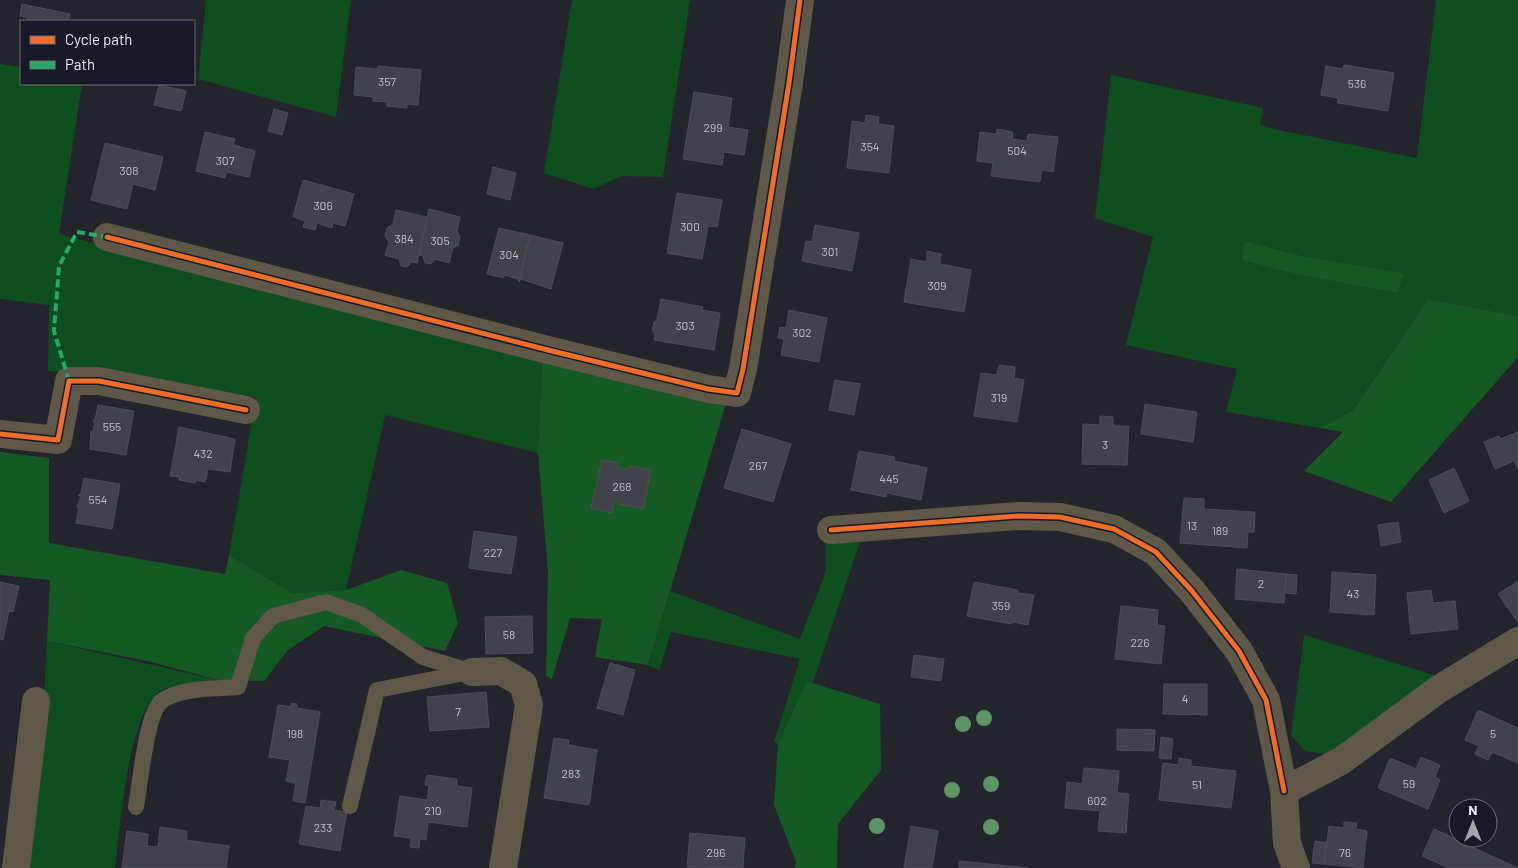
<svg xmlns="http://www.w3.org/2000/svg" width="1518" height="868" viewBox="0 0 1518 868" font-family="Barlow,sans-serif">
<rect width="100%" height="100%" fill="#24252c"/>
<!-- green -->
<path fill="#0f4e1f" fill-rule="evenodd" d="M 206,0 L 351,0 L 336,117 L 198,79 Z
M 572,0 L 690,0 L 663,177 L 622,176 L 593,189 L 544,173 Z
M 1436,0 L 1518,0 L 1518,316 L 1428,299 L 1353,410 L 1320,428 L 1226,412 L 1237,369 L 1126,345 L 1153,237 L 1095,218 L 1111,75 L 1263,108 L 1260,125 L 1274,129 L 1417,158 ZM 1245,241 L 1307,257 L 1404,273 L 1398,293 Z
M 0,64 L 21,67 L 21,84 L 82,84 L 59,234 L 542,358 L 538,453 L 385,415 L 346,590 L 292,593 L 229,555 L 256,397 L 48,371 L 49,305 L 0,299 Z
M 862,536 L 813,683 L 806,681 L 778,744 L 774,742 L 800,659 L 671,632 L 659,671 L 648,665 L 670,591 L 800,639 L 826,571 L 826,537 Z
M 1304,635 L 1437,676 L 1331,755 L 1305,751 L 1291,736 Z
M 47,641 L 219,680 C 206,682 172,684 162,690 C 128,708 120,830 115,868 L 25,868 L 44,700 Z"/>
<!-- forest -->
<path fill="#155925" d="M 1245,241 L 1307,257 L 1404,273 L 1398,293 L 1297,274 L 1242,260 Z
M 1428,299 L 1518,316 L 1518,357 L 1391,502 L 1304,471 L 1343,432 L 1320,428 L 1353,410 Z
M 542,358 L 726,403 L 648,665 L 595,657 L 602,619 L 570,618 L 552,679 L 546,676 L 548,571 L 538,453 Z
M 0,452 L 49,458 L 49,543 L 225,574 L 229,555 L 292,593 L 346,590 L 401,570 L 447,583 L 458,623 L 445,651 L 324,626 L 288,650 L 264,681 L 219,680 L 147,661 L 47,641 L 50,580 L 0,575 Z
M 806,681 L 880,704 L 881,770 L 838,824 L 837,868 L 795,868 L 796,862 L 774,805 L 778,744 Z"/>
<!-- building -->
<path fill="#424349" stroke="#4d4e54" d="M 22,4 L 70,14 L 68,21 L 27,21 L 28,18 L 20,16 Z
M 1344,65 L 1394,73 L 1388,111 L 1338,103 L 1338,98 L 1321,95 L 1326,66 L 1343,69 Z
M 378,66 L 421,70 L 418,105 L 407,104 L 407,108 L 387,106 L 387,102 L 373,101 L 373,97 L 354,95 L 356,67 L 377,69 Z
M 159,85 L 186,91 L 181,111 L 154,105 Z
M 694,92 L 732,98 L 728,127 L 748,130 L 744,155 L 724,152 L 722,165 L 683,159 Z
M 274,109 L 288,113 L 282,135 L 268,131 Z
M 866,115 L 879,117 L 878,124 L 894,126 L 889,173 L 847,168 L 852,121 L 865,123 Z
M 997,129 L 1013,132 L 1012,139 L 1027,141 L 1028,134 L 1058,137 L 1053,172 L 1042,170 L 1040,182 L 991,176 L 993,163 L 977,161 L 980,132 L 996,134 Z
M 205,132 L 235,139 L 233,145 L 255,151 L 249,177 L 227,172 L 225,178 L 196,171 Z
M 105,143 L 163,157 L 155,190 L 133,184 L 127,209 L 91,200 Z
M 493,167 L 516,173 L 510,200 L 487,194 Z
M 303,180 L 354,194 L 345,226 L 333,223 L 332,228 L 317,223 L 315,230 L 303,227 L 305,221 L 293,217 Z
M 677,193 L 722,200 L 717,227 L 708,226 L 702,259 L 667,253 Z
M 429,209 L 460,217 L 457,231 L 460,237 L 458,245 L 453,248 L 449,263 L 435,259 L 431,264 L 425,263 L 423,256 L 419,255 Z
M 396,210 L 427,217 L 417,263 L 412,262 L 407,267 L 401,266 L 399,259 L 385,255 L 389,242 L 385,236 L 387,228 L 393,224 Z
M 815,225 L 859,233 L 852,271 L 802,261 L 806,241 L 812,242 Z
M 499,228 L 530,235 L 519,282 L 518,279 L 504,275 L 504,278 L 487,274 Z
M 530,235 L 563,243 L 551,289 L 521,279 L 519,282 Z
M 927,251 L 941,254 L 940,264 L 971,270 L 964,312 L 904,302 L 911,259 L 926,262 Z
M 661,299 L 703,307 L 702,310 L 720,313 L 714,350 L 654,340 L 655,334 L 652,330 L 654,322 L 657,320 Z
M 789,310 L 827,318 L 819,362 L 781,355 L 784,339 L 778,338 L 780,327 L 786,328 Z
M 999,365 L 1015,367 L 1014,378 L 1024,380 L 1017,422 L 974,416 L 981,373 L 997,375 Z
M 835,380 L 860,384 L 854,415 L 829,410 Z
M 1145,404 L 1197,412 L 1193,442 L 1141,434 Z
M 98,405 L 134,411 L 126,455 L 90,449 L 91,431 L 93,431 L 95,423 L 93,420 L 95,420 Z
M 1100,416 L 1113,417 L 1113,426 L 1129,426 L 1127,465 L 1082,464 L 1083,424 L 1100,425 Z
M 179,427 L 235,439 L 230,472 L 208,469 L 205,482 L 196,480 L 195,483 L 179,480 L 180,477 L 170,476 Z
M 742,429 L 791,444 L 773,502 L 724,488 Z
M 1518,432 L 1518,469 L 1514,461 L 1495,469 L 1484,442 L 1499,436 L 1500,439 Z
M 859,451 L 894,457 L 894,461 L 927,468 L 921,500 L 887,493 L 886,497 L 851,490 Z
M 602,460 L 617,463 L 617,467 L 629,470 L 630,466 L 651,470 L 643,509 L 614,503 L 612,513 L 591,508 Z
M 1454,468 L 1469,501 L 1444,513 L 1429,480 Z
M 84,478 L 120,484 L 112,529 L 76,523 L 79,507 L 77,507 L 81,496 L 78,496 L 81,493 Z
M 1184,498 L 1204,499 L 1204,509 L 1255,512 L 1254,532 L 1248,532 L 1247,548 L 1180,543 Z
M 1398,522 L 1401,542 L 1381,546 L 1378,525 Z
M 474,531 L 517,537 L 511,574 L 469,568 Z
M 1237,569 L 1286,574 L 1284,603 L 1235,599 Z
M 1332,572 L 1376,575 L 1374,615 L 1330,612 Z
M 1286,574 L 1297,575 L 1296,594 L 1285,593 Z
M 1518,581 L 1518,622 L 1498,594 Z
M 0,582 L 19,586 L 13,612 L 9,611 L 3,640 L 0,639 Z
M 974,582 L 1018,590 L 1018,593 L 1034,595 L 1028,625 L 1013,622 L 1012,624 L 967,616 Z
M 1431,590 L 1433,603 L 1455,601 L 1458,629 L 1411,634 L 1407,593 Z
M 1121,606 L 1158,610 L 1157,625 L 1165,626 L 1161,664 L 1115,659 Z
M 532,616 L 533,653 L 486,654 L 485,617 Z
M 914,655 L 944,659 L 941,681 L 911,677 Z
M 610,663 L 635,670 L 623,715 L 597,708 Z
M 1164,684 L 1207,684 L 1207,715 L 1163,714 Z
M 486,692 L 489,727 L 430,731 L 427,697 Z
M 291,703 L 297,704 L 297,708 L 320,712 L 305,803 L 293,801 L 296,783 L 286,781 L 290,760 L 269,757 L 278,705 L 291,707 Z
M 1478,710 L 1518,728 L 1518,763 L 1492,752 L 1488,760 L 1475,754 L 1479,746 L 1465,740 Z
M 1117,729 L 1155,730 L 1154,751 L 1117,750 Z
M 1161,737 L 1173,739 L 1171,759 L 1159,758 Z
M 554,738 L 569,740 L 568,745 L 597,750 L 589,805 L 544,798 Z
M 1421,757 L 1440,765 L 1435,777 L 1440,780 L 1428,809 L 1378,788 L 1390,758 L 1416,769 Z
M 1179,758 L 1191,760 L 1191,766 L 1236,771 L 1231,808 L 1159,800 L 1163,763 L 1179,765 Z
M 1084,768 L 1119,771 L 1117,793 L 1129,794 L 1126,833 L 1098,831 L 1100,811 L 1065,808 L 1067,782 L 1082,784 Z
M 427,775 L 457,779 L 457,786 L 472,788 L 467,827 L 428,822 L 426,840 L 420,839 L 419,848 L 410,847 L 411,838 L 394,836 L 400,796 L 427,800 L 429,786 L 425,785 Z
M 321,800 L 336,802 L 334,810 L 347,812 L 340,851 L 299,844 L 306,806 L 320,808 Z
M 1344,822 L 1357,823 L 1356,829 L 1367,831 L 1363,868 L 1324,864 L 1329,826 L 1344,828 Z
M 911,826 L 938,831 L 932,868 L 904,868 Z
M 160,827 L 187,831 L 186,840 L 229,846 L 226,868 L 122,868 L 127,831 L 148,834 L 147,846 L 158,847 Z
M 1434,829 L 1458,840 L 1459,838 L 1477,838 L 1472,847 L 1518,868 L 1449,868 L 1422,856 Z
M 690,833 L 745,838 L 743,868 L 687,867 Z
M 1315,841 L 1327,843 L 1324,864 L 1312,863 Z
M 959,861 L 1029,868 L 959,868 Z"/>
<g fill="none" stroke-linecap="round" stroke-linejoin="round">
<!-- lane -->
<path stroke="#5f5747" stroke-width="16" d="M 350,806 L 377,690 L 470,672
M 136,807 C 140,786 146,710 163,700 C 184,687 214,689 238,687 L 253,638 L 273,616 L 326,602 L 362,615 L 423,657 L 472,672"/>
<!-- street -->
<path stroke="#5f5747" stroke-width="28" d="M 107,237 L 548,350 L 708,389 L 737,393 L 743,369 L 789,83 L 800,0
M 0,434 L 58,440 L 69,381 L 99,381 L 246,410
M 831,530 L 1019,516 L 1060,517 L 1114,529 L 1156,552 L 1192,591 L 1239,651 L 1266,700 L 1284,791
M 472,672 L 501,671 L 523,684 L 529,705 L 503,868
M 16,868 L 36,701
M 1296,868 L 1287,843 L 1284,791 L 1341,761 L 1439,689 L 1518,641"/>
<!-- quiet -->
<path stroke="#26ab63" stroke-width="4" stroke-dasharray="8 4" stroke-linecap="butt" d="M 69,381 L 54,331 L 59,266 L 77,232 L 107,237"/>
<!-- cycleway casing -->
<g stroke="#171a26" stroke-width="8">
<path id="cycleway" d="M 107,237 L 548,350 L 708,389 L 737,393 L 743,369 L 789,83 L 800,0
M 0,434 L 58,440 L 69,381 L 99,381 L 246,410
M 831,530 L 1019,516 L 1060,517 L 1114,529 L 1156,552 L 1192,591 L 1239,651 L 1266,700 L 1284,791"/>
</g>
<!-- cycleway -->
<use href="#cycleway" stroke="#ee6e29" stroke-width="5"/>
</g>
<!-- trees -->
<g fill="#5e9367">
<circle cx="984" cy="718" r="8"/>
<circle cx="963" cy="724" r="8"/>
<circle cx="991" cy="784" r="8"/>
<circle cx="952" cy="790" r="8"/>
<circle cx="877" cy="826" r="8"/>
<circle cx="991" cy="827" r="8"/>
</g>
<g text-anchor="middle" stroke-width="4.5" stroke-linejoin="round" paint-order="stroke">
<!-- number labels -->
<g font-size="12" fill="#bfc1c9">
<text x="387" y="86">357</text>
<text x="1357" y="88">536</text>
<text x="713" y="132">299</text>
<text x="870" y="151">354</text>
<text x="1017" y="155">504</text>
<text x="225" y="165">307</text>
<text x="129" y="175">308</text>
<text x="323" y="210">306</text>
<text x="690" y="231">300</text>
<text x="404" y="243">384</text>
<text x="440" y="245">305</text>
<text x="830" y="256">301</text>
<text x="509" y="259">304</text>
<text x="937" y="290">309</text>
<text x="685" y="330">303</text>
<text x="802" y="337">302</text>
<text x="999" y="402">319</text>
<text x="112" y="431">555</text>
<text x="1105" y="449">3</text>
<text x="203" y="458">432</text>
<text x="758" y="470">267</text>
<text x="889" y="483">445</text>
<text x="622" y="491">268</text>
<text x="98" y="504">554</text>
<text x="1192" y="530">13</text>
<text x="1220" y="535">189</text>
<text x="493" y="557">227</text>
<text x="1261" y="588">2</text>
<text x="1353" y="598">43</text>
<text x="1001" y="610">359</text>
<text x="509" y="639">58</text>
<text x="1140" y="647">226</text>
<text x="1185" y="703">4</text>
<text x="458" y="716">7</text>
<text x="295" y="738">198</text>
<text x="1493" y="738">5</text>
<text x="571" y="778">283</text>
<text x="1409" y="788">59</text>
<text x="1197" y="789">51</text>
<text x="1097" y="805">602</text>
<text x="433" y="815">210</text>
<text x="323" y="832">233</text>
<text x="716" y="857">296</text>
<text x="1345" y="857">76</text>
</g>
</g>
<!-- legend -->
<rect x="20" y="20" width="175" height="65" fill="#171a26" stroke="#6b6e78"/>
<rect x="30" y="36" width="25" height="8" fill="#ee6e29" stroke="#6b6e78"/>
<text x="65" y="45" font-size="15" fill="#e9ebf4">Cycle path</text>
<rect x="30" y="61" width="25" height="8" fill="#26ab63" stroke="#6b6e78"/>
<text x="65" y="70" font-size="15" fill="#e9ebf4">Path</text>
<!-- north arrow -->
<g transform="translate(1473 823)"><circle r="24" fill="#171a26" stroke="#6b6e78"/>
<path d="M0-4L9 19L0 12L-9 19Z" fill="#a4a6ae"/>
<text y="-8" font-size="14" font-weight="bold" text-anchor="middle" fill="#e9ebf4">N</text>
</g>
</svg>
